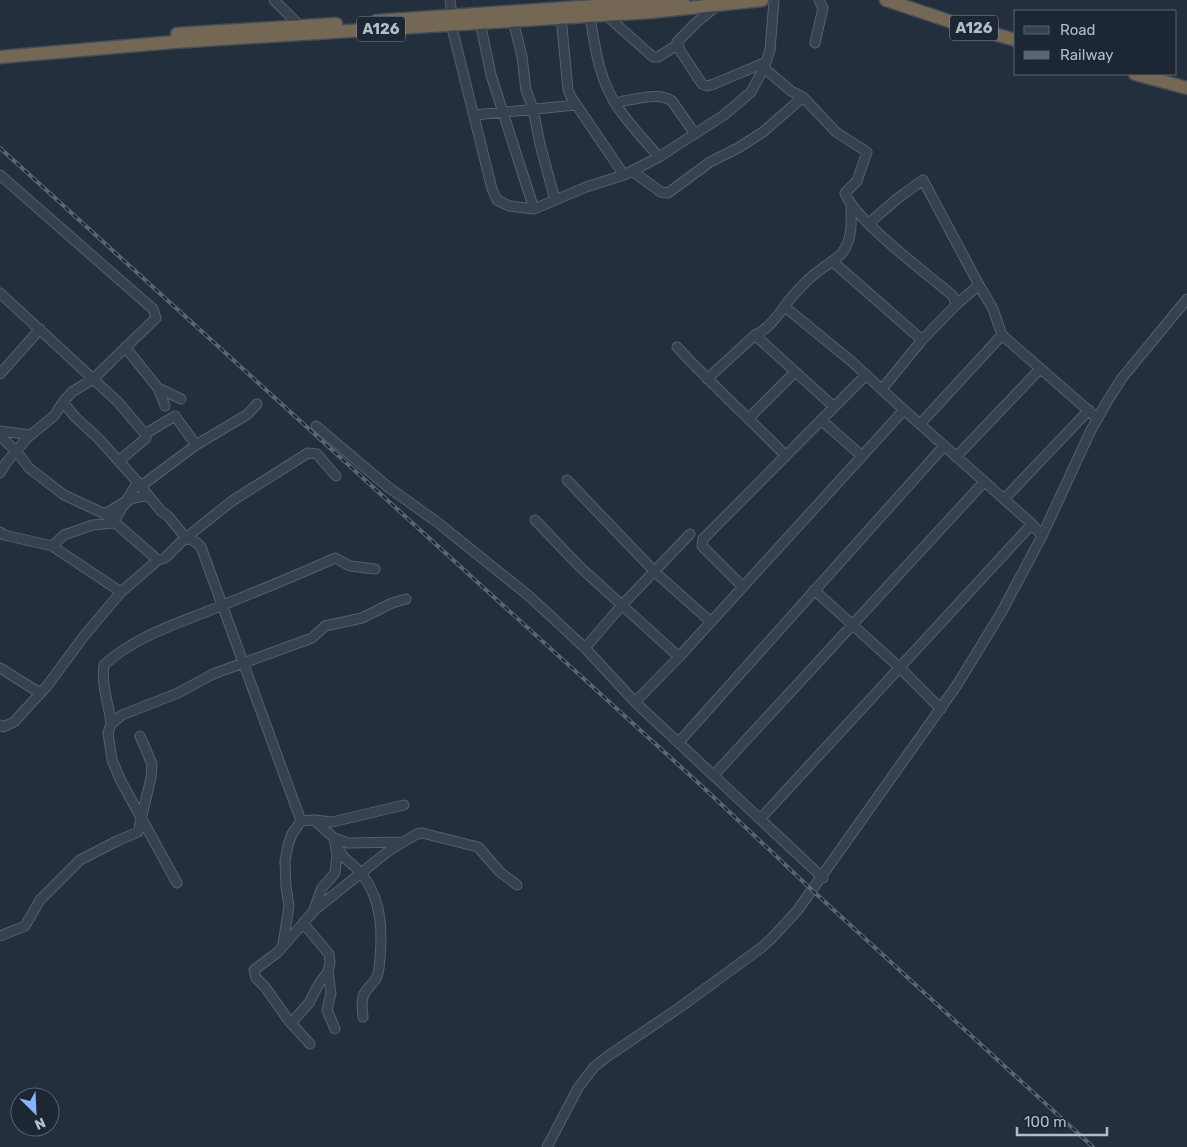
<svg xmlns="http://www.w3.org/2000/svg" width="1187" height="1147" viewBox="0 0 1187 1147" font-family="Rubik,sans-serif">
<rect width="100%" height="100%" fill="#242f3e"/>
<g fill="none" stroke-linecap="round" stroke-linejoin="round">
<!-- minor casing -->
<g stroke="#565f6c" stroke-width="11">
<path id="minor" d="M 274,0 L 300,26
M 450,0 L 452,15
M 718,5 L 697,22 L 677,42 L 681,52 L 702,84 L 707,86 L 714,84 L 766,62
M 606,15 L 653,57 L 658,57 L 677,45
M 590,16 C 595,48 599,81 619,109 C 631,126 645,141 659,157
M 561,17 L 568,90 L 571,97 L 624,175
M 513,20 L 522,57 L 526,90 L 533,109 L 540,144 L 555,200
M 480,22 L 491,75 L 534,209 L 586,187 L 624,175 L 659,157 L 724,115 L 751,92 L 764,68 L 770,50 L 774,0
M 451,24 L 492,189 L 497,200 L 509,206 L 534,209
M 815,43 L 823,8 L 819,0
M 764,68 L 791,91 L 803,97 L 836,132 L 867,152 L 857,181 L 845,193 C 855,220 927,274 952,295 L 957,304 L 979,285 L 993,309 L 1002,335 L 1097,418
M 618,108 L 619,103 L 623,101 C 638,99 660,92 672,101 L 695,134
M 474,115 L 576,105
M 632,171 L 661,192 L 668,193 L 710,162 L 738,148 L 763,132 L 803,97
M 0,175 L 153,309 L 156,318 L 93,379 L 72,392 L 63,402 L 54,416 L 27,438 L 6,463 L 0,473
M 869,223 L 898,198 L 923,180 L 979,285
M 832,261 L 922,340
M 0,293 L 118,402 L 145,434
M 785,307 L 851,361 L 904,410 L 1032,524 L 1042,536
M 755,335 L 834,407
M 125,347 L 158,388 L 165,406
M 677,347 C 712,385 750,419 786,456
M 0,374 L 40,329
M 707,379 L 755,335 C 775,326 784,303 800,288 C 806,281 813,275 820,270 C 828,263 839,259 844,250 C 853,236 851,221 851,205
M 158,388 L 181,399
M 882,389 L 922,340 L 957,304
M 63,402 L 75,417 L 98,438 L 134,478 L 161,511 L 168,516 L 186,538 L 196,542 L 201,547 L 301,821
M 749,418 L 795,372
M 821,420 L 862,456
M 920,424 L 1002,335
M 316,426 L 388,487 L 437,522 L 529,596 L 585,648 L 635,702 L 823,878
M 0,431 L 31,435
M 145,434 L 175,416 L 196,445 L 248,414 L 257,404
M 0,436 L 17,452 L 29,468 L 64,495 L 105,514 L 158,560 L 165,558 L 182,541 L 232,501 L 308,453 L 317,454 L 336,476
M 956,457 L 1040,369
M 119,461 L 146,438 L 145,434
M 567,480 L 655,572 L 711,622
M 141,486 L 196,445
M 1004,499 L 1089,410
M 105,514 L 126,501 L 138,482
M 535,520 L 580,567 L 679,657
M 0,532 L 4,535 L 52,546 L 121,592
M 52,546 L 64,535 L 93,525 L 113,523 C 125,503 124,497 149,496
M 743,587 L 702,546 L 703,539 L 866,375
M 814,590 L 899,667 L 941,709
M 585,648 L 622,605 L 690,534
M 0,668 L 40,693
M 635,702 L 679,657 L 904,410
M 111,724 C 109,704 101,686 104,665 C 136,635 183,622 223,605 C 260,590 298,575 335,558 L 350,566 L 375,569
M 0,725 L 3,727 L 14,722 L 47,686 L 84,636 L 121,592 L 158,560
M 679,742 L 944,446
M 714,775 L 984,482
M 761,818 L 1032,524
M 314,820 L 332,822 L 404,805
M 177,883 L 121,781 L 112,760 L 108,733 L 111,724 L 122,715 L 178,693 L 213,674 L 312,638 L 325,626 L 362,618 L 392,603 L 406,599
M 316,909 L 386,853 L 403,842
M 0,936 L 25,926 L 40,900 L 80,860 L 117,841 L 138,832 L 151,778 L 152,764 L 140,736
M 283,944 L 289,906 L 286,886 L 285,861 L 288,845 L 292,834 L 301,821 L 314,820 L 334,838 L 348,843 L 403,842 L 417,834 L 422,833 L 478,847 L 500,872 L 517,885
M 328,972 L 331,993 L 327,1010 L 335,1029
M 291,1023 L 309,1003 L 320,982 L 328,972 L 330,963 L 329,954 L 303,923
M 310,1044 L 289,1021 L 265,987 L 256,978 L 254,970 L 278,952 L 313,912 L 322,888 L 335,873 L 337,854 L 334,838 C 336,843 338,848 341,853 C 345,860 354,865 360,872 C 383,899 383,934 379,968 C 378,982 370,983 364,994 C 361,1001 362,1010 363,1017
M 547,1147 L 578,1088 L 594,1067 L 608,1056 L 679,1008 L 761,948 L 771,939 L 797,911 L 957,685 L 1001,613 L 1042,536 L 1091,430 L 1108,400 L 1122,378 L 1187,299"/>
</g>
<!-- highway casing -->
<g stroke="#434c59" stroke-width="15">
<path id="highway" d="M 886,0 L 961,25 L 1016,40
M 376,21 L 683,0
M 177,34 L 336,24
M 0,57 L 174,42 L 651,12 L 762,0
M 1135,74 L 1187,88"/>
</g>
<!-- minor -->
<use href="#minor" stroke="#38414e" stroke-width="9"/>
<!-- highway -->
<use href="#highway" stroke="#746855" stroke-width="12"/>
<!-- rail casing -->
<g stroke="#5a6575" stroke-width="4">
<path id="rail" d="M 0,148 L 705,789 L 813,891 L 1093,1147"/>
</g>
<!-- rail -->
<use href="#rail" stroke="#1d2633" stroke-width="2" stroke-dasharray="5.5" stroke-linecap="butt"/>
</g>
<g text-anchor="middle" stroke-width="4.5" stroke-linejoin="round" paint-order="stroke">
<!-- shield labels -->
<g fill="#1d2633" stroke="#878f9c" stroke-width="1">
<rect x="950" y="15.5" width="48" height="25" rx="4"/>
<rect x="357" y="16.5" width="48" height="25" rx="4"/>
</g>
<g font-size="15" font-weight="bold" fill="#b4bcc9">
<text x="974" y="33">A126</text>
<text x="381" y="34">A126</text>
</g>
</g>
<!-- legend -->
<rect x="1014" y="10" width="162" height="65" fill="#1d2633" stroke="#59626f"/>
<rect x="1024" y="26" width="25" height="8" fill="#38414e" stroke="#59626f"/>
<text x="1060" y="35" font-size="15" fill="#b4bcc9">Road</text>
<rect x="1024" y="51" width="25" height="8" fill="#5a6575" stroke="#59626f"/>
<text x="1060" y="60" font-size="15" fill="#b4bcc9">Railway</text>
<!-- north arrow -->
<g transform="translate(35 1112) rotate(156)"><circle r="24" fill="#1d2633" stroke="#59626f"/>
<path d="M0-4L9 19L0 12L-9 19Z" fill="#8ab4f8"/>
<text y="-8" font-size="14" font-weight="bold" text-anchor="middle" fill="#b4bcc9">N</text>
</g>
<!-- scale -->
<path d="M1017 1127v8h90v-8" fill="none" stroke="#b4bcc9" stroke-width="2.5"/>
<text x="1024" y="1127" font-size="15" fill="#b4bcc9" stroke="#1d2633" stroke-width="4" paint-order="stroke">100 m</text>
</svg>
